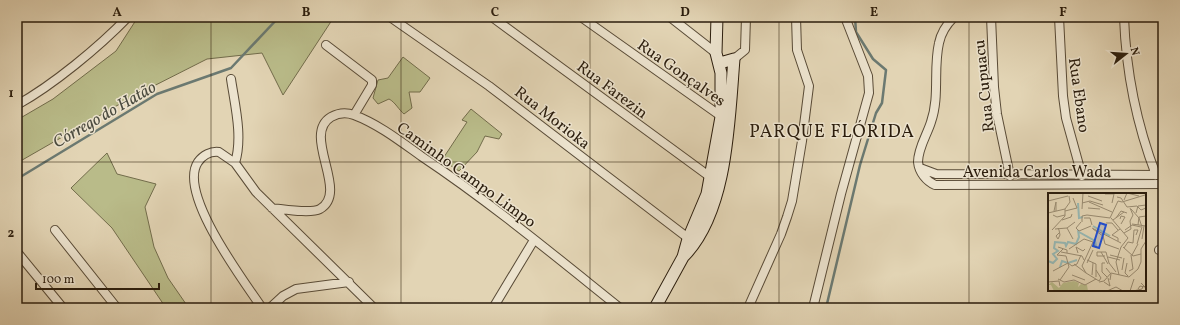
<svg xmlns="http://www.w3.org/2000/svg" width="1180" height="325" viewBox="0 0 1180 325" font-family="Vollkorn,serif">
<rect width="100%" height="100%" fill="#e2d4b4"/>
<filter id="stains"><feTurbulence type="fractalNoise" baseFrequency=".005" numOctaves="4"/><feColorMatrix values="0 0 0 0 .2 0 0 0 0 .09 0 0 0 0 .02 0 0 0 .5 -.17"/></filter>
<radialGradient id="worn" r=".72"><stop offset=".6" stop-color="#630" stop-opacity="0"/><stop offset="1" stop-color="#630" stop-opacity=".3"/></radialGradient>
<!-- green -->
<path fill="#b9bb89" stroke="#726c4b" d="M 138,17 L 334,17 L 283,95 L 262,53 L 207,59 L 132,97 L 17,163 L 17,120 L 53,99 L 116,51 Z
M 403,57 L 430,78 L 420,92 L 409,92 L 412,108 L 404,114 C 399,110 395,102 389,99 L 378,104 L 373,98 L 378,80 L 388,78 Z
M 471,109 L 502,134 L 499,139 L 485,136 L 477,152 L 459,171 L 442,160 L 467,122 L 462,120 Z
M 107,153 L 117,174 L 156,184 L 145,207 L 154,247 L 168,278 L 186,304 L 192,308 L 166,308 L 112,228 L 71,188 Z"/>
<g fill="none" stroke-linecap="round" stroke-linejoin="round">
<!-- stream -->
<path stroke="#6b7971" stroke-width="2.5" d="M 17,179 L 157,94 L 231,68 L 279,17
M 826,308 L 860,165 L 876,113 L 882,103 L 886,70 L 873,59 L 856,32 L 855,17"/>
<!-- street casing -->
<g stroke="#594b37" stroke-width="10">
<path id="street" d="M 390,17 L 489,86 L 692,241
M 492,17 L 713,179
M 581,17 L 725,119
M 670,17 L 716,53
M 954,17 C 947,24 941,33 939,43 C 933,69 940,96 931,122 C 927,135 918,148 918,162 C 919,172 926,181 935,185 L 1163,184
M 991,17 L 994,87 L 997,114 L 1010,176
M 1059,17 L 1063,96 L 1066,118 L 1082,176
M 1124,17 C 1126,73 1136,123 1156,175
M 326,45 L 372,80 L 372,85 L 354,115
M 734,59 L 745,50 L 746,17
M 231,79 C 235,106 243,137 235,163 L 256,192 L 374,308
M 17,105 C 53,85 99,47 128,17
M 235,163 L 219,152 C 211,151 203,155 198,162 C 177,193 244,281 262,308
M 920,168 L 936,174 L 1163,175
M 272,208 C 283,209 310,214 320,209 C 350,192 301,135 331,117 C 338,113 346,112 354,115 C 378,124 400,141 421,156 C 490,202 555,256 620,308
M 55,230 L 117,308
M 1159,250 L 1163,250
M 17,252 L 63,308
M 270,308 L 283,296 L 296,289 L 349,282
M 493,308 L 534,240
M 748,308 L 781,234 L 787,217 L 792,201 L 802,141 L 809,86 L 797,50 L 796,17
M 813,308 L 841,194 L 869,93 L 868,76 L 845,17"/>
</g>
<!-- secondary casing -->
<g stroke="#2b1d0d" stroke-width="13">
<path id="secondary" d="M 684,256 C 728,211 729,119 734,59 L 720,63
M 655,308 L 683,257 L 688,239 L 707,194 L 721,117 L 721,73 L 716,53 L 717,17"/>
</g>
<!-- street -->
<use href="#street" stroke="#ece3ce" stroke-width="8"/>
<!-- secondary -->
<use href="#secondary" stroke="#ece3ce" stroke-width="11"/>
</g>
<!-- grid -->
<path fill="none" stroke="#2b1d0d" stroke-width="1" stroke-opacity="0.55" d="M 211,17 L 211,308M 401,17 L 401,308M 590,17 L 590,308M 779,17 L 779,308M 969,17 L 969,308M 17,162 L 1163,162"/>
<g text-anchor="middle" stroke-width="3" stroke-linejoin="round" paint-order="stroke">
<!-- street labels -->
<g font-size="16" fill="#2b1d0d" stroke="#ece3ce">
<text transform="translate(682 72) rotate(35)" y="6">Rua Gonçalves</text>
<text transform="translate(983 86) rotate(-96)" y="6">Rua Cupuacu</text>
<text transform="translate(613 89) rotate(37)" y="6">Rua Farezin</text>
<text transform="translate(1080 95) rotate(82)" y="6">Rua Ebano</text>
<text transform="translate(553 117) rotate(38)" y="6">Rua Morioka</text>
<text x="1037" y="177">Avenida Carlos Wada</text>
<text transform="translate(467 174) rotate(36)" y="6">Caminho Campo Limpo</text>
</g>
<!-- water labels -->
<g font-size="17" font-style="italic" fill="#4b4b3f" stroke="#ece3ce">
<text transform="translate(104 114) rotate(-30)" y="6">Córrego do Hatão</text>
</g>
<!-- quarter labels -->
<g font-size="18" letter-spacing="1" fill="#2b1d0d" stroke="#ece3ce">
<text x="832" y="137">PARQUE FLÓRIDA</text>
</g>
</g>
<!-- overview -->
<g transform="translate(1048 193)">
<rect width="98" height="98" fill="#e2d4b4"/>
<path d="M 26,88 L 31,90 L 30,94 L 33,91 L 39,92 L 40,98 L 6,98 L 3,92 L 0,92 L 4,89 L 11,95 L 15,90 Z" fill="#b9bb89"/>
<path fill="none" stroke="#96b7b3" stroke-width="2" d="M 30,10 L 31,25 L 35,24M 45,33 L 62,43M 31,39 L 47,48 L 48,53M 0,68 L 5,70 L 9,66 L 5,61 L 10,58 L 6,55 L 7,49 L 17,50 L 18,53 L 20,49 L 28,51 L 31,44 L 30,37M 12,74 L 14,68 L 20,70 L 29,67"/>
<path fill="none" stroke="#998b71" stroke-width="1" d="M 57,1 L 66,1 L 64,10M 40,3 L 54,8M 69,4 L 73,5 L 79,14 L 89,13 L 93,17 L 98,15M 76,7 L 79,0 L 91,3M 0,8 L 20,3M 41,9 L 64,19M 34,10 L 42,8 L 55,12M 40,15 L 52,16M 34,16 L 35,0M 83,16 L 91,25 L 94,34 L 89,51M 6,18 L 8,9 L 8,18M 17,18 L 29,15 L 25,5M 0,20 L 17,16M 88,20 L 90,13 L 98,12M 5,22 L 9,24 L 17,22M 36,25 L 42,25 L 44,32M 62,25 L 70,8 L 74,9 L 97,2M 63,25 L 80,45 L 73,54 L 68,69 L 71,82M 68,25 L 73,18 L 79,20M 72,26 L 73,23 L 77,24 L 73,31M 14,27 L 23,24 L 24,21M 65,27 L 76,19M 34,29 L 34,23 L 39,22 L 62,25M 58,30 L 64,30 L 70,37M 84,31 L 98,33M 90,32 L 91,24 L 98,23M 10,35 L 11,37 L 12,42 L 10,46 L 8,43 L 12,39M 19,35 L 25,46M 44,35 L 73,50M 7,36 L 19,35 L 27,29M 45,36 L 55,43 L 57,51M 4,37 L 17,23 L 17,16 L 22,9 L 21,3M 77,37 L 84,32 L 93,34M 31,38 L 43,33M 31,38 L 28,35 L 33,29M 76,40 L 83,36 L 82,28 L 85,22 L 82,15M 94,46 L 96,33M 70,48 L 70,45 L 64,42 L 72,36M 45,49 L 34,73 L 38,80 L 51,88M 57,51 L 71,56M 10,54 L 19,57 L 19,60M 75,54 L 85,63 L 93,61M 76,55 L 80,49 L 85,50 L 86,37 L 90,37 L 88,42M 15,56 L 9,62 L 18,63M 21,56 L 36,46 L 45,49 L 47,54M 13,59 L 34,63 L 36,67M 53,59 L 60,71M 30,60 L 28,54 L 35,58 L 37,56M 62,62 L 74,65M 84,62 L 90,51M 57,63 L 49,63 L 49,59 L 58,59 L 61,70 L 68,79M 60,64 L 72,67M 39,67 L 48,71 L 48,84M 93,69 L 93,56 L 98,48M 20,70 L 24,73 L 29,71 L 33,62M 39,70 L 45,57M 57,70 L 54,70 L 54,79 L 59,84M 79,70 L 77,80 L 80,83M 26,71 L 38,80M 58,75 L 63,81 L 62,87M 48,77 L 53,85 L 51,88M 74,77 L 76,65M 5,78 L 20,70M 81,78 L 85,76 L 83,62M 24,82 L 37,87M 44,82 L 45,70M 10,86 L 16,89 L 26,87 L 37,92M 12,87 L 21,74 L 18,63M 0,89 L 11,88 L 12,93M 51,89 L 56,88 L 63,80 L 81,84 L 90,76 L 93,69M 56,89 L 62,93 L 60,85M 37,92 L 48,86M 90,96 L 92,93 L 97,94 L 93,90M 59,98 L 68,94 L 75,98M 82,98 L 86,86M 85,98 L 94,96 L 95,93"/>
<path fill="#1d4ed8" fill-opacity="0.15" stroke="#1d4ed8" stroke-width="2" d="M 52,30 L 58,32 L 51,55 L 45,53 Z"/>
<rect width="98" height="98" fill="none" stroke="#2b1d0d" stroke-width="2"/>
</g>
<!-- margin -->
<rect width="1180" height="325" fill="none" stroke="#e2d4b4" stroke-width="44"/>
<!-- north arrow -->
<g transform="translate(1126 54) rotate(73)" stroke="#ece3ce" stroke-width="3" paint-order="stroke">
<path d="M0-3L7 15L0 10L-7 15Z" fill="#2b1d0d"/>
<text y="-6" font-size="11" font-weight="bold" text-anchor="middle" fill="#2b1d0d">N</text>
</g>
<!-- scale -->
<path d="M36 283v6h123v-6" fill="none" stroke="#2b1d0d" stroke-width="2"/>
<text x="42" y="283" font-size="12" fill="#2b1d0d" stroke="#ece3ce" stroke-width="3" paint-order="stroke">100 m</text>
<rect x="22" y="22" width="1136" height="281" fill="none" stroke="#2b1d0d" stroke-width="1.5"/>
<g font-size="13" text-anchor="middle" font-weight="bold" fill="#2b1d0d">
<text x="117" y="16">A</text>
<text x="306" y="16">B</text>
<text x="495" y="16">C</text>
<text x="685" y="16">D</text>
<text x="874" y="16">E</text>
<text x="1063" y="16">F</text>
<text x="11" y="97">1</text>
<text x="11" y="237">2</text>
</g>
<rect width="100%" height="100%" filter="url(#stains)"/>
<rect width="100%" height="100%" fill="url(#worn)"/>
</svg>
